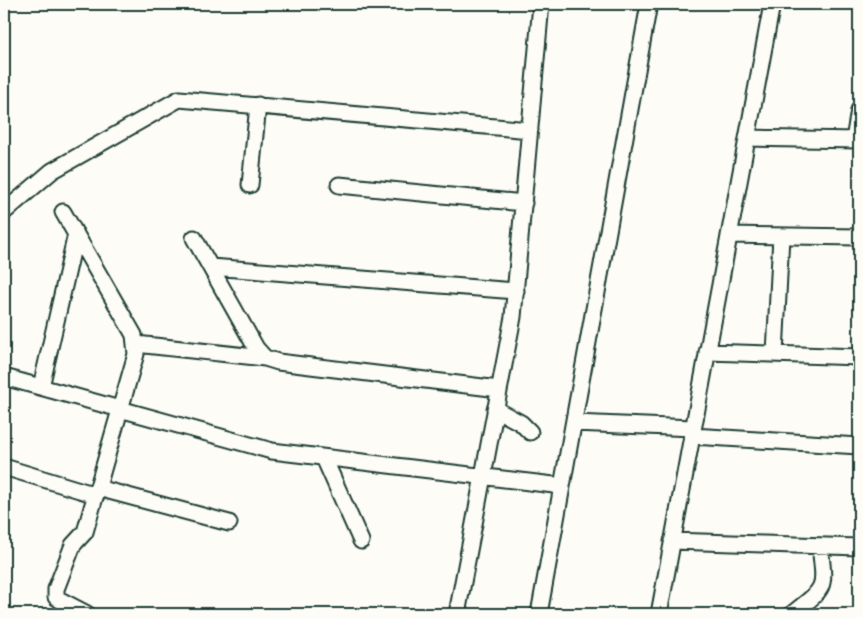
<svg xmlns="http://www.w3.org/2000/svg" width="863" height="618" viewBox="0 0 863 618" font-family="'Balsamiq Sans',sans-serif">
<rect width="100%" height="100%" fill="#fdfcf7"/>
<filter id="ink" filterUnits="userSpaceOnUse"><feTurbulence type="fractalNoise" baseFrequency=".02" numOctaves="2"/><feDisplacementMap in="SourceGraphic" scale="10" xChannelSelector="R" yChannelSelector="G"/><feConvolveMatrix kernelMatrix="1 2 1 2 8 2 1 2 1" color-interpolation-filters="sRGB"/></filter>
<g filter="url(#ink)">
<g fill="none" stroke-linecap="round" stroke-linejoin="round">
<!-- street casing -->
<g stroke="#1f3d34" stroke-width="19">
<path id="street" d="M 747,138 L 859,140
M 854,140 L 859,110
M 250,185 L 258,105
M 339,185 L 524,203
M 4,212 L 52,171 L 179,99 L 530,130
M 63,212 L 134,335 L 136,354 L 85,532 L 73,545 L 56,589 L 56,597 L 60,600 L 87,614
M 729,235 L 859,237
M 194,238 L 256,348 L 265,358 L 278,362 L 499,389
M 211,267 L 516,291
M 136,344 L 265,358
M 707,352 L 859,357
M 775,354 L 781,236
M 4,377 L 272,451 L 562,486
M 41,387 L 76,234
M 495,409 L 521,423 L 530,432
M 574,423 L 693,428
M 692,436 L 859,446
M 324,458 L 361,541
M 4,467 L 96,495
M 98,488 L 229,523
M 672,541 L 859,547
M 457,614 L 513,317 L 541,4
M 539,614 L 649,4
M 659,614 L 772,4
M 792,614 C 827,586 825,590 820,546"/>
</g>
<!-- street -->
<use href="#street" stroke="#fdfcf7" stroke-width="15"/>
</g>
</g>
<!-- margin -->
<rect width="863" height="618" fill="none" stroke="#fdfcf7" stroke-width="20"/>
<rect x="10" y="10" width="843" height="598" fill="none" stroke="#1f3d34" stroke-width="2" filter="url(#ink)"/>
</svg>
